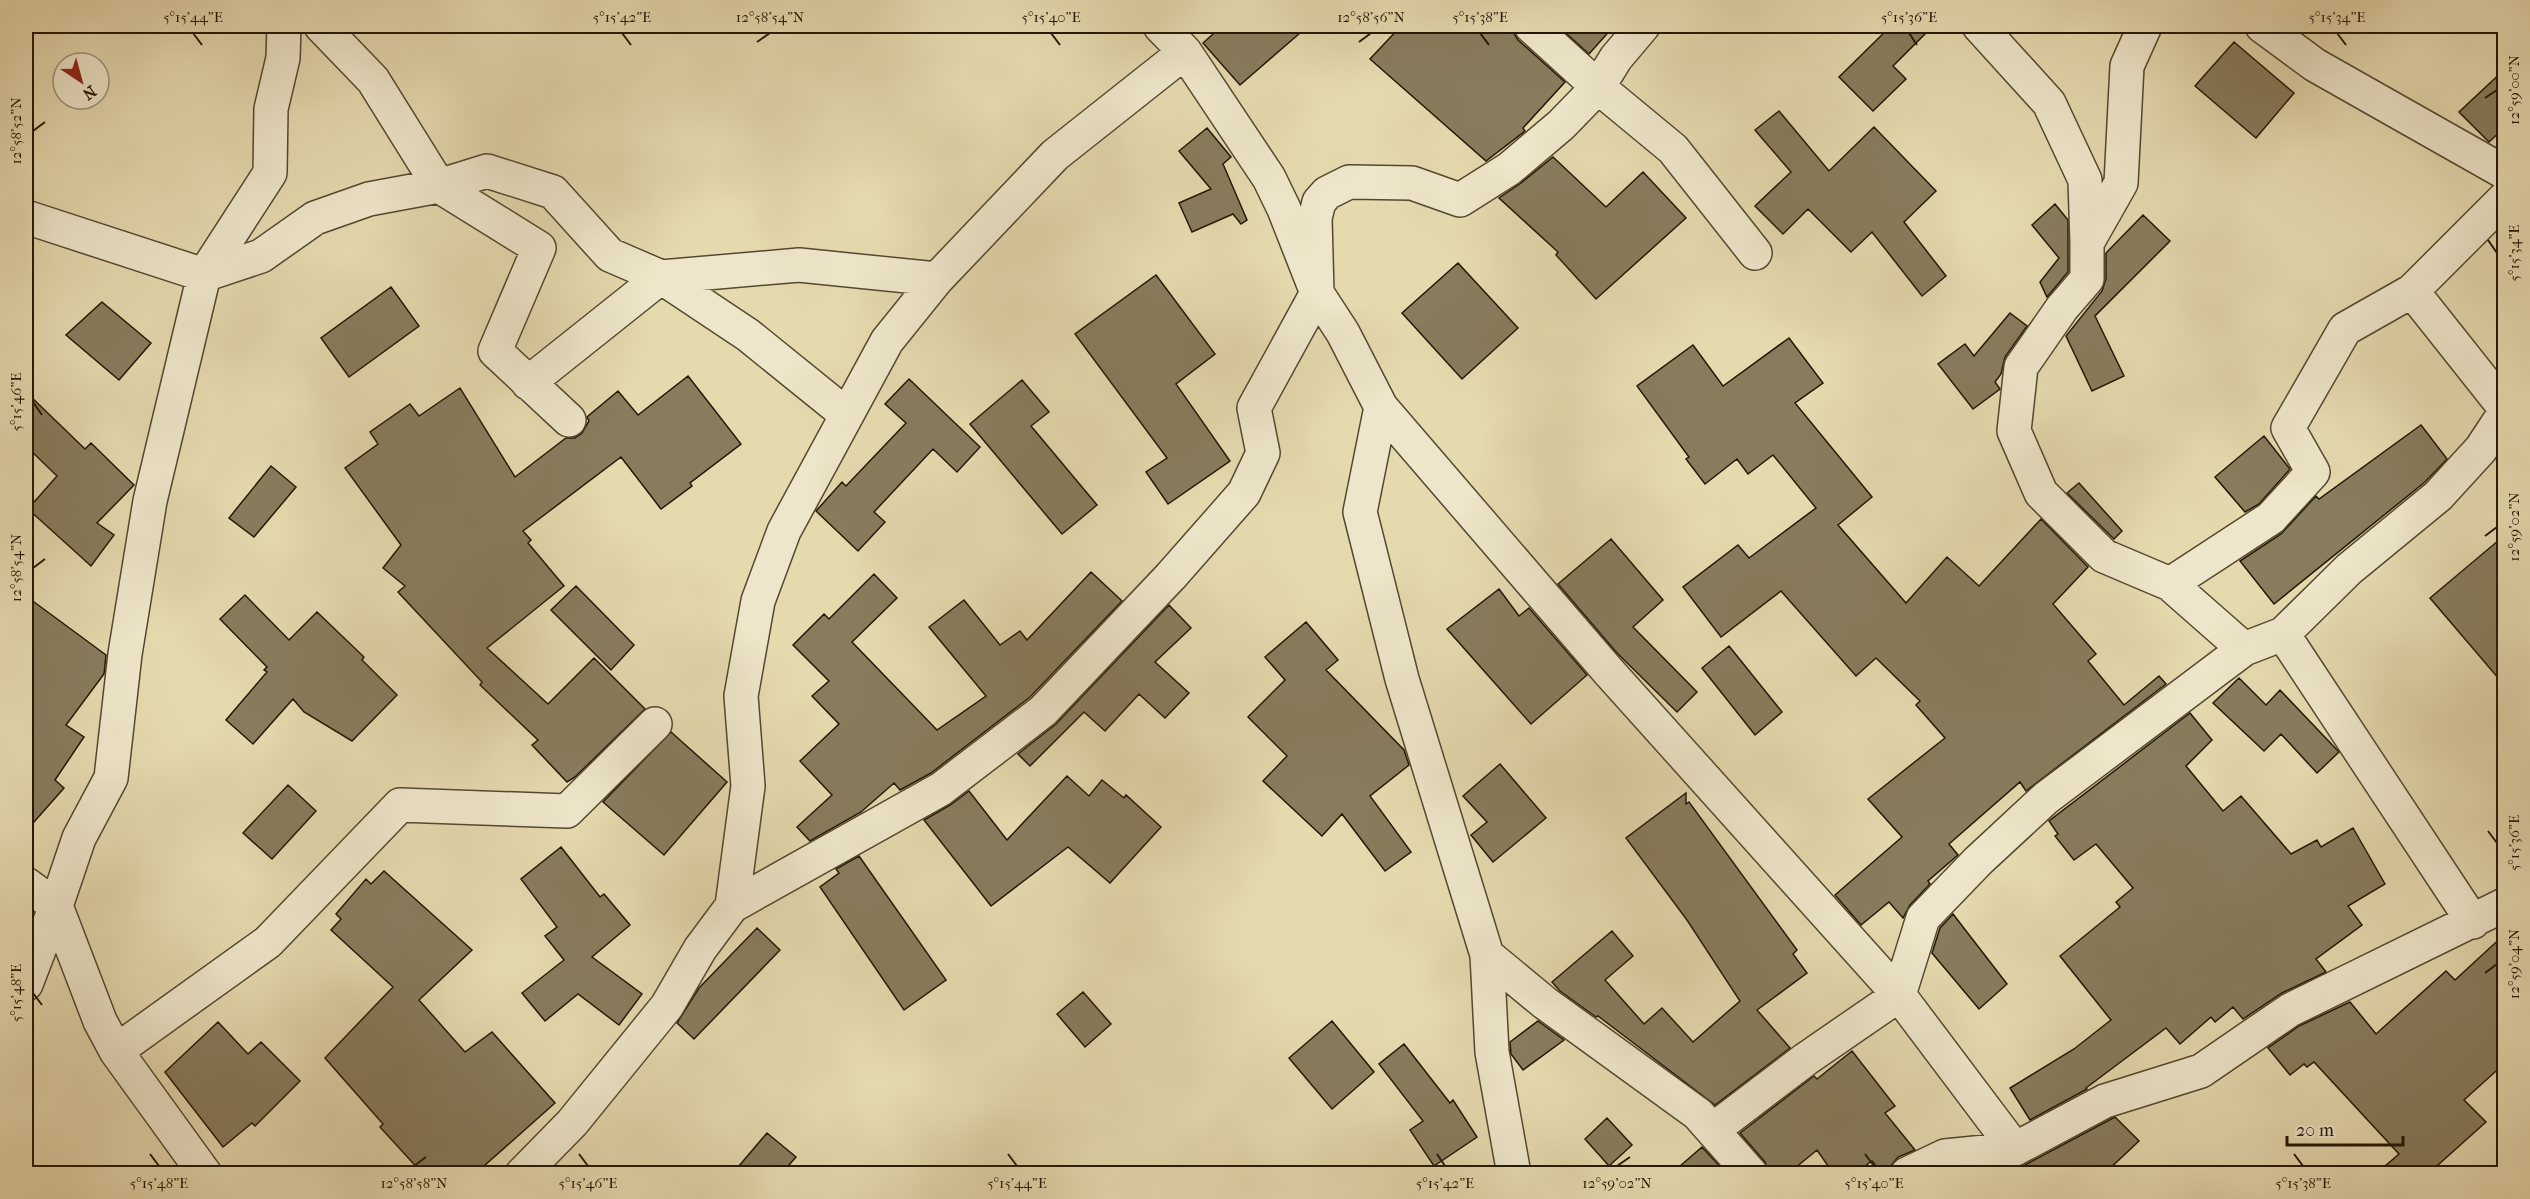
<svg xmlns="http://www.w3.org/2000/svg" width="2530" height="1199" viewBox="0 0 2530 1199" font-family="'IM FELL French Canon',serif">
<rect width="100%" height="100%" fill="#e5d9ae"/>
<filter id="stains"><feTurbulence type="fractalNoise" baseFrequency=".00333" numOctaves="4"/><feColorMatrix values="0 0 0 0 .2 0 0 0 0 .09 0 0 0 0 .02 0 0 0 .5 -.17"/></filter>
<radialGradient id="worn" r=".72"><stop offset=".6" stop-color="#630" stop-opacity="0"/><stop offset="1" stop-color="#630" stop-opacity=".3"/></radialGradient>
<!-- building -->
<path fill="#887c5d" stroke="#241706" stroke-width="1.5" d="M 1222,26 L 1308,26 L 1240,85 L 1203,43 Z
M 1401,26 L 1513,26 L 1513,32 L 1518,40 L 1565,82 L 1523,128 L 1525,131 L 1486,161 L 1370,59 Z
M 1558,26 L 1614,26 L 1589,54 Z
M 1891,26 L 1933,26 L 1893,66 L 1906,79 L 1873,111 L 1839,77 Z
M 2234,42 L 2294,93 L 2256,138 L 2195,86 Z
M 2505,69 L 2505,127 L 2489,142 L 2459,112 Z
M 1779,111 L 1829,171 L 1874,127 L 1936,191 L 1904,222 L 1946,276 L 1922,296 L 1872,232 L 1851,252 L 1808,209 L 1783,234 L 1755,206 L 1791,172 L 1755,130 Z
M 1207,128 L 1231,157 L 1223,164 L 1247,220 L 1241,224 L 1233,214 L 1192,232 L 1179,203 L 1211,189 L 1179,151 Z
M 1553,157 L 1606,207 L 1643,172 L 1686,218 L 1596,299 L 1556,255 L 1558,252 L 1499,198 L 1521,183 Z
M 2055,204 L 2068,220 L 2068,272 L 2047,297 L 2040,282 L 2059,258 L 2032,225 Z
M 2143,215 L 2170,241 L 2095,316 L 2124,376 L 2092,391 L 2066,336 L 2102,291 L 2106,279 L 2106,253 Z
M 1458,263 L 1518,328 L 1462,379 L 1402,313 Z
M 1156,275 L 1215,354 L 1176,384 L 1230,461 L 1168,504 L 1146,472 L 1167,458 L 1075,334 Z
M 391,287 L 419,326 L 349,377 L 321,338 Z
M 102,302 L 151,343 L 119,380 L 66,335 Z
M 2010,313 L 2027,326 L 2005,357 L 2001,374 L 1995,382 L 2000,389 L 1973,409 L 1938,364 L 1965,344 L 1974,356 Z
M 1789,338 L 1823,383 L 1795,403 L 1872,497 L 1838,525 L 1906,603 L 1947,557 L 1979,586 L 2041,519 L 2088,567 L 2053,604 L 2096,654 L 2088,661 L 2124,705 L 2159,676 L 2166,684 L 2026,791 L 2020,782 L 1949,844 L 1958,855 L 1928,881 L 1930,884 L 1910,905 L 1903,918 L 1889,902 L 1861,925 L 1835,895 L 1902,837 L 1868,799 L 1945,738 L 1916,705 L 1920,701 L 1876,658 L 1856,676 L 1781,591 L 1721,637 L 1683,587 L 1738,545 L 1749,558 L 1816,508 L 1773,455 L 1748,474 L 1737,459 L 1705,484 L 1686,459 L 1689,457 L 1637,386 L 1693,345 L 1723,386 Z
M 688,376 L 741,444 L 690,483 L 692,486 L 661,509 L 621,457 L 523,531 L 531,540 L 528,543 L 564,586 L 487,648 L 548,704 L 594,658 L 645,709 L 575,777 L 567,782 L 532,745 L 538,740 L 480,685 L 482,682 L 398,592 L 405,586 L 383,568 L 401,545 L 345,468 L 378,444 L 370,432 L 410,404 L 419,416 L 460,388 L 515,477 L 566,438 L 575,438 L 582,433 L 589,421 L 587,417 L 618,391 L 638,415 Z
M 909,379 L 980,447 L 957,472 L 933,449 L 874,512 L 885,522 L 858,551 L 816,511 L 842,482 L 846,486 L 906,423 L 885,404 Z
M 1022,380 L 1049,412 L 1031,426 L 1097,505 L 1062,534 L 970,424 Z
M 26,392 L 85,449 L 91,443 L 134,485 L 97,523 L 114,535 L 91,566 L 28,509 L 57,476 L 26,446 Z
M 2421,425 L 2447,459 L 2425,482 L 2274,604 L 2240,561 L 2281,534 L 2316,496 L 2319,499 Z
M 2264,436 L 2290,469 L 2259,504 L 2245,512 L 2215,477 Z
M 271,466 L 296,487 L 254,537 L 229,518 Z
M 2079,483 L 2122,531 L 2114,539 L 2067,493 Z
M 2505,535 L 2505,686 L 2430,598 Z
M 1611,539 L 1663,600 L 1633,627 L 1697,692 L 1677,712 L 1617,653 L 1558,584 Z
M 1091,572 L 1122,601 L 1030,697 L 931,773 L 900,790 L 894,783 L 861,812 L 810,841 L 797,827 L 832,795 L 800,761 L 839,724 L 812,696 L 829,681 L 793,645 L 824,614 L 829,619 L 874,574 L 897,598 L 852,642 L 937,730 L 986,696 L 929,627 L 964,600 L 1000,645 L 1020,631 L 1027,640 Z
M 576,586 L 634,645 L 611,670 L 551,610 Z
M 1499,589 L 1519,616 L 1529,608 L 1587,675 L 1531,724 L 1447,629 Z
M 245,595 L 289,640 L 317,612 L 364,657 L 362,660 L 397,695 L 352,741 L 304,712 L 293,699 L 253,744 L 226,720 L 267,672 L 264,670 L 267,667 L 220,619 Z
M 26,596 L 106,655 L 104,674 L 66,725 L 84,737 L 55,780 L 64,788 L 26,831 Z
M 1169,605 L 1191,628 L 1155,662 L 1189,693 L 1165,718 L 1139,694 L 1105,731 L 1084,712 L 1030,766 L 1018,754 L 1056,724 Z
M 1306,622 L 1338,660 L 1326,670 L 1404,750 L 1409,765 L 1370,796 L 1411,852 L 1385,871 L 1342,814 L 1322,836 L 1263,781 L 1287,756 L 1248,717 L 1285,680 L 1265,657 Z
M 1729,646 L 1782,712 L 1755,735 L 1702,668 Z
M 2239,678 L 2266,705 L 2280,690 L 2339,752 L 2317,773 L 2281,734 L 2264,751 L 2213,703 Z
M 2190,713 L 2212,740 L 2186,766 L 2223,811 L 2241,796 L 2291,854 L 2317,840 L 2321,847 L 2353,828 L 2385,884 L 2348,906 L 2362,925 L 2316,959 L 2326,972 L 2282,993 L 2243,1019 L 2233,1007 L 2215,1022 L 2211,1017 L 2180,1044 L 2166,1028 L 2086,1088 L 2087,1089 L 2030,1120 L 2010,1088 L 2074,1049 L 2111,1020 L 2060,956 L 2120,907 L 2116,902 L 2133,888 L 2096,844 L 2074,860 L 2055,836 L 2058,834 L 2049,821 Z
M 671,732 L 727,782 L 664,855 L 603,802 Z
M 1500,764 L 1546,818 L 1493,862 L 1471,835 L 1487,822 L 1463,796 Z
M 1067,776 L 1089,796 L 1102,780 L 1124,798 L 1126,795 L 1161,827 L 1110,883 L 1068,847 L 991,906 L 924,820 L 950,805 L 969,791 L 1007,840 Z
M 288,785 L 316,811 L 272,859 L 243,833 Z
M 1686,793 L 1686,804 L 1689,802 L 1797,950 L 1793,954 L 1807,973 L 1757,1010 L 1790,1048 L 1715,1105 L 1598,1016 L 1596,1017 L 1560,991 L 1552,982 L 1612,931 L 1633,956 L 1605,980 L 1644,1024 L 1662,1008 L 1693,1042 L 1740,1001 L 1687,920 L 1626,838 Z
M 561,847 L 600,897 L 604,894 L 630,925 L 592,957 L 642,994 L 619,1025 L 578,994 L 545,1021 L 522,993 L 564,960 L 545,936 L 557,927 L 521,879 Z
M 859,856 L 946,980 L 904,1010 L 820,887 L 839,873 L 836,869 Z
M 384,871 L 472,950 L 419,1000 L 465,1052 L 492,1032 L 555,1103 L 476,1173 L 422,1173 L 380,1127 L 383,1124 L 325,1058 L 393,987 L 331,930 L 341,919 L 336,914 L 366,879 L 371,884 Z
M 1953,914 L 2007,984 L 1979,1009 L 1932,953 L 1940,928 Z
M 757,928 L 780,950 L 694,1039 L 677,1023 L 699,988 Z
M 2505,934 L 2505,1063 L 2464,1100 L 2486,1122 L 2429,1173 L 2377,1173 L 2399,1154 L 2314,1062 L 2307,1067 L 2304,1064 L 2290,1075 L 2268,1048 L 2299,1026 L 2350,1002 L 2376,1034 L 2446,971 L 2455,980 Z
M 1083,992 L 1111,1024 L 1085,1047 L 1057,1014 Z
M 1332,1021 L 1374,1072 L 1332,1109 L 1289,1058 Z
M 1538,1021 L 1564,1040 L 1523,1070 L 1511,1054 L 1510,1042 Z
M 218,1022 L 248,1054 L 261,1042 L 300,1081 L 255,1126 L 252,1123 L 223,1147 L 165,1072 Z
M 1404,1044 L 1450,1103 L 1453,1100 L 1477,1137 L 1434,1166 L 1410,1130 L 1423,1121 L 1379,1064 Z
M 1852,1051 L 1895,1106 L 1885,1113 L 1915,1150 L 1898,1157 L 1885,1173 L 1882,1173 L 1872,1161 L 1855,1173 L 1833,1173 L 1817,1150 L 1789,1173 L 1769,1173 L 1765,1162 L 1740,1133 L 1814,1076 L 1817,1079 Z
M 2115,1117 L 2139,1141 L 2105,1173 L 2015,1173 L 2023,1166 Z
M 1607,1118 L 1632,1145 L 1609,1166 L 1585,1139 Z
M 767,1133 L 796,1157 L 782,1173 L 733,1173 Z
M 1702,1147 L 1726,1173 L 1672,1173 Z"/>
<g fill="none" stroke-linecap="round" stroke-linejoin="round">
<!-- street casing -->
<g stroke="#544830" stroke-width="36">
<path id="street" d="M 321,26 L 373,80 L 439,186 L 539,248 L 495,351 L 569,420
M 1160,26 L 1185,52 L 1269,178 L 1284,209 L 1317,293 L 1343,333 L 1381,407 L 1609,672 L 1899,995 L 2015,1149
M 1531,26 L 1598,87 L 1673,149 L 1755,253
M 1979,26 L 2049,103 L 2085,180 L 2087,243
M 2145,26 L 2127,66 L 2121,183 L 2087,243 L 2087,279 L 2062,308 L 2021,367 L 2014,431 L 2041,493 L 2104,556 L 2170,584 L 2244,649
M 2262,26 L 2315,65 L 2504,172
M 26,217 L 204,275 L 261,256 L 315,218 L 369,199 L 439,186 L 487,171 L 553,192 L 610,255 L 661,277 L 748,335 L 847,415
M 2412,291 L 2504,407
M 528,383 L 661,277 L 799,265 L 937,279
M 1381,407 L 1360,512 L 1402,679 L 1487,955 L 1492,1052 L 1514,1174
M 2170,584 L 2271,518 L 2313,472 L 2288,428 L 2345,329 L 2412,291 L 2504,199
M 2283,634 L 2473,922
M 26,884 L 56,906 L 26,984
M 732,906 L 748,786 L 741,696 L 758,601 L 784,531 L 887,341 L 937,279 L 1055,155 L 1185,52
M 1487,955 L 1545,1003 L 1698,1114 L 1751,1174
M 116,1051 L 268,942 L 400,805 L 567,811 L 655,724
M 1714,1129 L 1806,1059 L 1899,995 L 1923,918 L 1978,861 L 2046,798 L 2244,649 L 2283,634 L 2349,569 L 2438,496 L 2481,449 L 2504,414
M 205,1174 L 116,1051 L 100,1021 L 56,906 L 79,838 L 111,778 L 125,654 L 150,501 L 204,275 L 270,173 L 271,109 L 283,58 L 284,26
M 522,1174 L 572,1123 L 667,1006 L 700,949 L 732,906 L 941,789 L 1043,711 L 1171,576 L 1244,493 L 1263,453 L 1254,408 L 1317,293 L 1315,218 L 1319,202 L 1327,193 L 1349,182 L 1412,183 L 1460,200 L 1509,169 L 1561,125 L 1598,87 L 1616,58 L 1643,26
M 1907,1174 L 1945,1156 L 2015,1149 L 2105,1101 L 2201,1071 L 2290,1010 L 2504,905"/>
</g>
<!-- street -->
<use href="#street" stroke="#eee6ca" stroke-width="33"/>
</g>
<!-- ticks -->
<path fill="none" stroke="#241706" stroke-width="2" d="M 193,33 L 202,45M 622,33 L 631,45M 1051,33 L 1060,45M 1480,33 L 1489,45M 1909,33 L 1917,45M 2337,33 L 2346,45M 757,42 L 770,33M 1359,42 L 1371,33M 2485,98 L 2497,90M 33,131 L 45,122M 2488,240 L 2497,253M 33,402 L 42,415M 2485,536 L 2497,527M 33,568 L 45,559M 2488,831 L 2497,843M 2485,973 L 2497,964M 33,993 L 42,1005M 150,1154 L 159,1166M 579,1154 L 588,1166M 1008,1154 L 1017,1166M 1437,1154 L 1445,1166M 1865,1154 L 1874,1166M 2294,1154 L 2303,1166M 414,1166 L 426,1157M 1617,1166 L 1630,1157"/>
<!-- margin -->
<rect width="2530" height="1199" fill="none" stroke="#e5d9ae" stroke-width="66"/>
<!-- north arrow -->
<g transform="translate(81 81) rotate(144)"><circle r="28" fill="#eee6ca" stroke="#9d937c" stroke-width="1.5"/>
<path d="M0-4.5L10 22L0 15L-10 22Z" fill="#8f2418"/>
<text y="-9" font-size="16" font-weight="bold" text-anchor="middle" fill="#241706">N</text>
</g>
<!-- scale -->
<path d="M2287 1136v9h116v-9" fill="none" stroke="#241706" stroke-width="3"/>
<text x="2296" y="1136" font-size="18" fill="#241706" stroke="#eee6ca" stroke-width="4.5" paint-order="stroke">20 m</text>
<rect x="33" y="33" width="2464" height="1133" fill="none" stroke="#241706" stroke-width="2"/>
<g font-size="15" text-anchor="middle" fill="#241706">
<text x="193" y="22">5°15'44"E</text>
<text x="622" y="22">5°15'42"E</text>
<text x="770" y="22">12°58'54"N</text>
<text x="1051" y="22">5°15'40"E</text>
<text x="1371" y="22">12°58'56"N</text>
<text x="1480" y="22">5°15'38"E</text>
<text x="1909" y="22">5°15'36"E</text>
<text x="2337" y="22">5°15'34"E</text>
<text transform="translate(2514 90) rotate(-90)" y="5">12°59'00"N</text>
<text transform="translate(16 131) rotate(-90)" y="5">12°58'52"N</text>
<text transform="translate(2514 253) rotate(-90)" y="5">5°15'34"E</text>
<text transform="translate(16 402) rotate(-90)" y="5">5°15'46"E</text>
<text transform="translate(2514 527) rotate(-90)" y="5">12°59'02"N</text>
<text transform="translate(16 568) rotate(-90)" y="5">12°58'54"N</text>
<text transform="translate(2514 843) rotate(-90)" y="5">5°15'36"E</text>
<text transform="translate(2514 964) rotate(-90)" y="5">12°59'04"N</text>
<text transform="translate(16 993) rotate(-90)" y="5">5°15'48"E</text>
<text x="159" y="1188">5°15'48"E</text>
<text x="414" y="1188">12°58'58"N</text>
<text x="588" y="1188">5°15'46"E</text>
<text x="1017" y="1188">5°15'44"E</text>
<text x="1445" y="1188">5°15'42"E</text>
<text x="1617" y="1188">12°59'02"N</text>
<text x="1874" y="1188">5°15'40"E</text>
<text x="2303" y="1188">5°15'38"E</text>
</g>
<rect width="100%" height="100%" filter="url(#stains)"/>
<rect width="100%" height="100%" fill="url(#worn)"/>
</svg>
